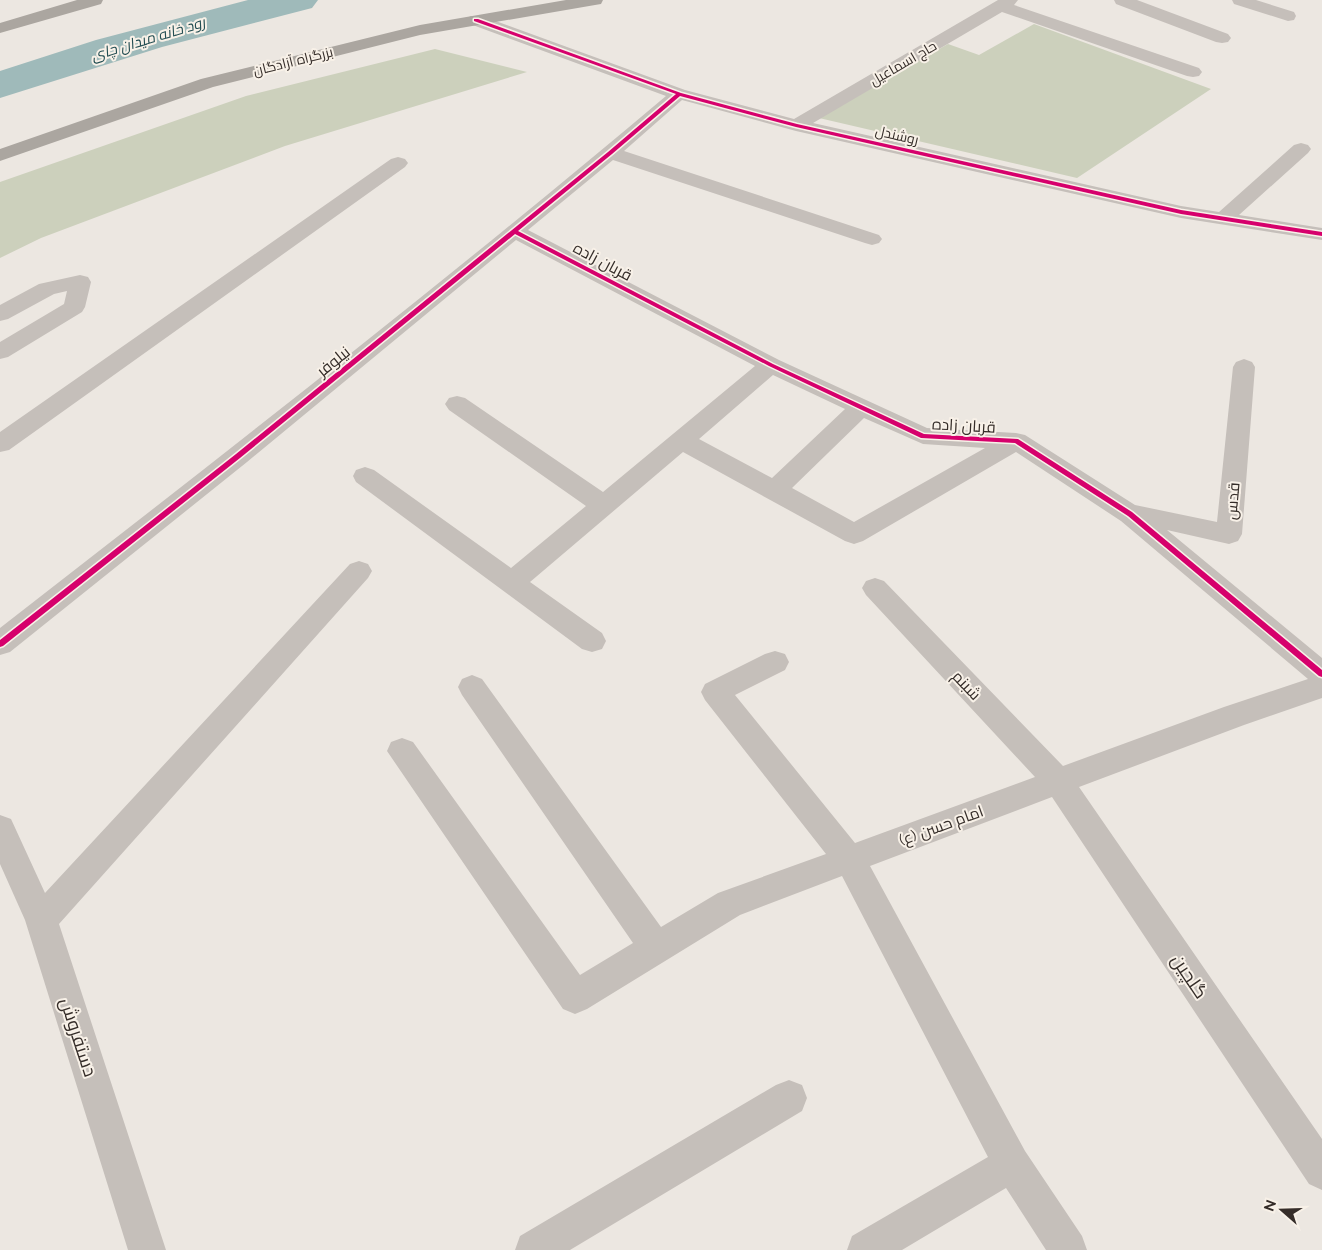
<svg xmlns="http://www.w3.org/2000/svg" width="1322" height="1250" viewBox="0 0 1322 1250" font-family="Raleway,Cairo,sans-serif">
<rect width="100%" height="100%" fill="#ece7e1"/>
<!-- green -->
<path fill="#ccd0bc" d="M 1034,24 L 1211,89 L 1077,178 L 819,118 L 948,44 L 979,55 Z
M 435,49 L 527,72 L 285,146 L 41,238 L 0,258 L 0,182 L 246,96 Z"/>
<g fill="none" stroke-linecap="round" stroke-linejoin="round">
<!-- river -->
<path fill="#9fbaba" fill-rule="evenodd" d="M 248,0 L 318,0 L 312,8 L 162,47 L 0,98 L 0,71 L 96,40 Z"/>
<!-- minor -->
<path fill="#c5bfba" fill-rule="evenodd" d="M 998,0 L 1018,0 L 1014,5 L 1199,68 L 1202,72 L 1199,76 L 1193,77 L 1187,76 L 1002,12 L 813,123 L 1181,206 L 1219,212 L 1294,145 L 1301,143 L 1308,145 L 1311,149 L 1308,153 L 1239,215 L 1322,228 L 1322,240 L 1181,218 L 796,131 L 682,100 L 624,151 L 879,235 L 882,239 L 879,243 L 872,245 L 865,243 L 613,160 L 528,230 L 779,360 L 927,428 L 1016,433 L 1025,435 L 1135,505 L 1217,522 L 1233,367 L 1236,362 L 1244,359 L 1252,362 L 1255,367 L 1242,534 L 1238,541 L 1229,544 L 1167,530 L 1322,658 L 1322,698 L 1244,725 L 1079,787 L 1322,1139 L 1322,1190 L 1309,1184 L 1052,797 L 870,866 L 1025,1151 L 1082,1236 L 1087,1250 L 1046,1250 L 1006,1188 L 902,1250 L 847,1250 L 852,1236 L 988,1157 L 842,876 L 740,915 L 587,1009 L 575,1014 L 563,1009 L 387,751 L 391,742 L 402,738 L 413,742 L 580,975 L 633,943 L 462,695 L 458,687 L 462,679 L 472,675 L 482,679 L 661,927 L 718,893 L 826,854 L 705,700 L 701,692 L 705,684 L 765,654 L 775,651 L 785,654 L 789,662 L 785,670 L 735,695 L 855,843 L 1035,777 L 866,595 L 862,588 L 866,581 L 875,578 L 884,581 L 1063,766 L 1224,707 L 1308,679 L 1121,521 L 1016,452 L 863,541 L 854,544 L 845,541 L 683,452 L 530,582 L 602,633 L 606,641 L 602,649 L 592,652 L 582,649 L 356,482 L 353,476 L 356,470 L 365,467 L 374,470 L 511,568 L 586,506 L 449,410 L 445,404 L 449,398 L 457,396 L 465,398 L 603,492 L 755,366 L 516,240 L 247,462 L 10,652 L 0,655 L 0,628 C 224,454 449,279 666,96 L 470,24 L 468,20 L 470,16 L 482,16 L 685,90 L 794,119 ZM 773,375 L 845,409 L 772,478 L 699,439 ZM 864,418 L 923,444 L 985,448 L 854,522 L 792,488 Z
M 1114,0 L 1137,0 L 1228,34 L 1231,38 L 1228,42 L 1222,43 L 1216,42 L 1116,4 Z
M 1232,0 L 1256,0 L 1294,12 L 1296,16 L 1294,20 L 1288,21 L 1234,4 Z
M 398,157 L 405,159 L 408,163 L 405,167 L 9,450 L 0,452 L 0,432 L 391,159 Z
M 80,275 L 88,277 L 91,282 L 85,307 L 82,312 L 8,357 L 0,359 L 0,342 L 64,304 L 67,291 L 54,294 L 8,319 L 0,321 L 0,305 L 39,284 Z
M 359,561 L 368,564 L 372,571 L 368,578 L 59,924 L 166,1250 L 128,1250 L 25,920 L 0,864 L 0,815 L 11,819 L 45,893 L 350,564 Z
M 789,1080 L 802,1085 L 807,1098 L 802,1111 L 570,1250 L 515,1250 L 520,1236 L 776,1085 Z"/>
<!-- highway -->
<path fill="#aba6a0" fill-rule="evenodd" d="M 77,0 L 103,0 L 101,4 L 0,33 L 0,23 Z
M 566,0 L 603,0 L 601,4 L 595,5 L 420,35 L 213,87 L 0,161 L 0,149 L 201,79 L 420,25 Z"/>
<!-- cycleway casing -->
<g stroke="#f8f1e8" stroke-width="3">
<path id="cycleway" d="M 474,19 L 478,19 L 681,93 L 797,124 L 1181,210 L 1322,232 L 1322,236 L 1181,214 L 796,127 L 680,96 L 612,154 L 518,231 L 773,364 L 924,434 L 1018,439 L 1132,512 L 1322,670 L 1322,677 L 1319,676 L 1128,516 L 1015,443 L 921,438 L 769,366 L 515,234 L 240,458 L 3,646 L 0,647 L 0,640 L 236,454 L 608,152 L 676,94 L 474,21 Z"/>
</g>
<!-- cycleway -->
<use href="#cycleway" fill="#d6006c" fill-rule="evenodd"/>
</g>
<g text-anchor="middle" stroke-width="4" stroke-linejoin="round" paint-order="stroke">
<!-- far-street labels -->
<g font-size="14" fill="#352d29" stroke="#f8f1e8">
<text transform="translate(293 61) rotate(-14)" y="5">بزرگراه آزادگان</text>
<text transform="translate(903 63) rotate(-30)" y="5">حاج اسماعیل</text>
<text transform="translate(897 135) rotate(13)" y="5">روشندل</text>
</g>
<!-- far-water labels -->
<g font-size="15" font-style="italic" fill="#224d52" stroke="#f8f1e8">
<text transform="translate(148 39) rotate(-17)" y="5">رود خانه میدان چای</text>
</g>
<!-- street labels -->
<g font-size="16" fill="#352d29" stroke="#f8f1e8">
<text transform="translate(603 261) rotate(28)" y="6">قربان زاده</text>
<text transform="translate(333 361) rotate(-39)" y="6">نیلوفر</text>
<text transform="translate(964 425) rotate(3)" y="6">قربان زاده</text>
<text transform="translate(1232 501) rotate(-85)" y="6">قدس</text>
<text transform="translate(967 685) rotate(47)" y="6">شبنم</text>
<text transform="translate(941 825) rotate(-20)" y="6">امام حسن (ع)</text>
</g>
<!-- near-street labels -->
<g font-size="19" fill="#352d29" stroke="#f8f1e8">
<text transform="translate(1190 976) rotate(56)" y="7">گلچین</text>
<text transform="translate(79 1037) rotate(72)" y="7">دستفروش</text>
</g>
</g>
<!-- north arrow -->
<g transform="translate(1282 1210) rotate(290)" stroke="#f8f1e8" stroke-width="4" paint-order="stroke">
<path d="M0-4L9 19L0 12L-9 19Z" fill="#352d29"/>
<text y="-8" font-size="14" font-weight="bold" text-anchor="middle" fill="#352d29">N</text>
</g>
</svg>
